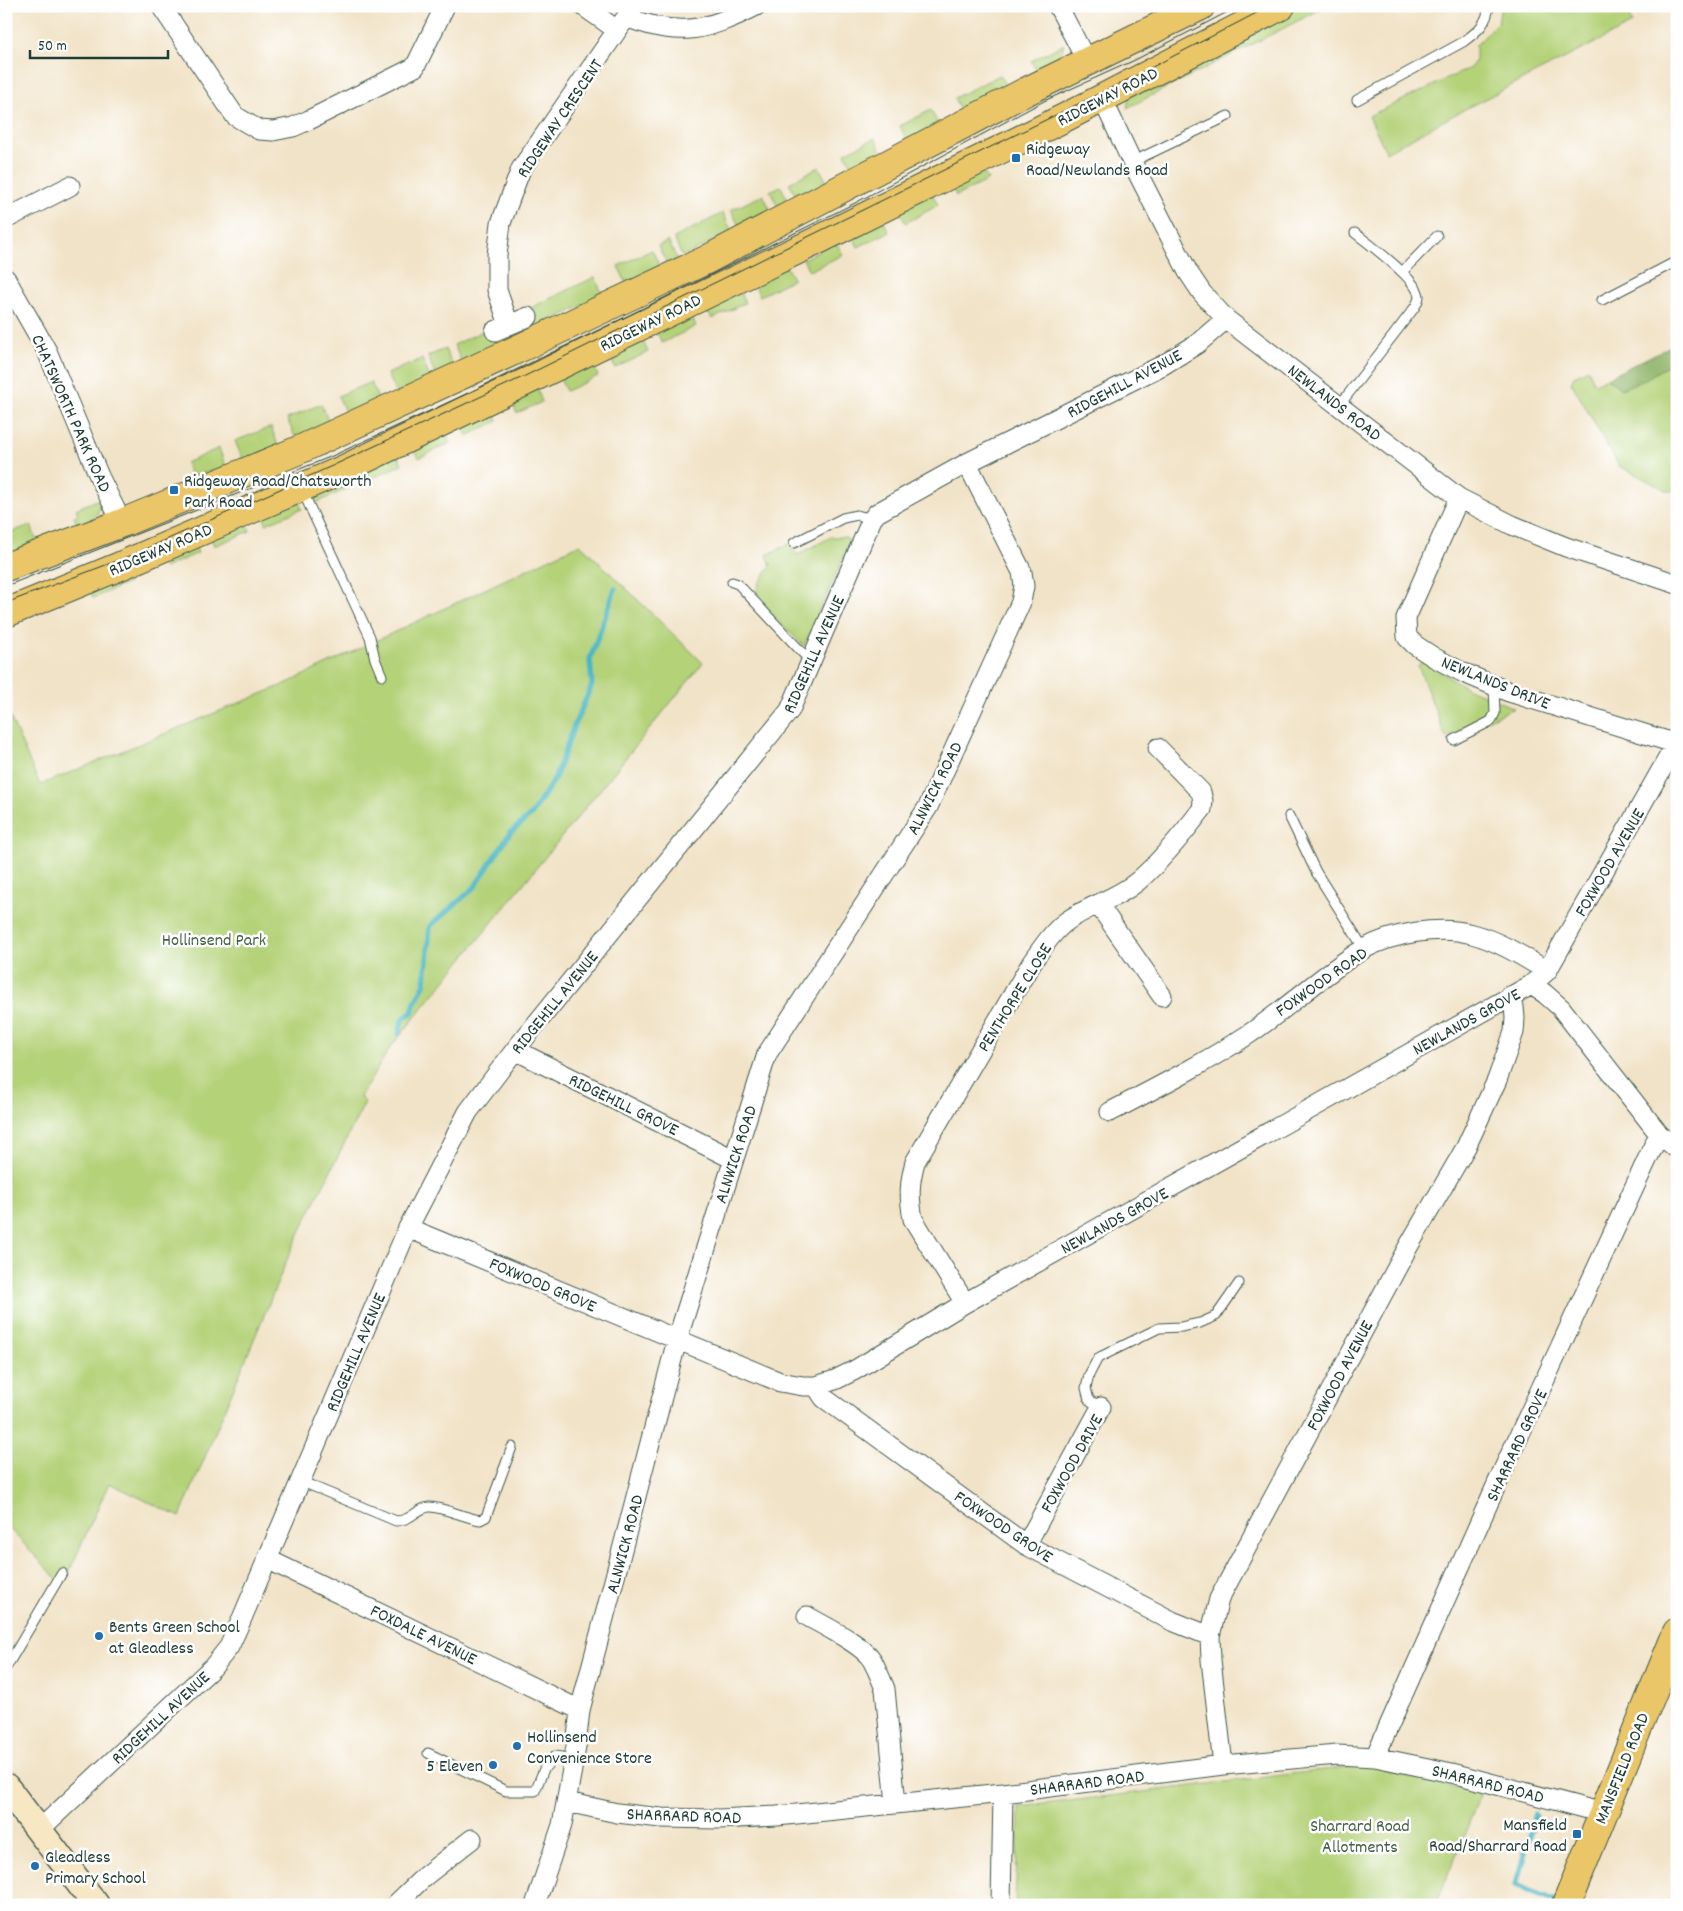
<svg xmlns="http://www.w3.org/2000/svg" width="1683" height="1911" viewBox="0 0 1683 1911" font-family="Dekko,sans-serif">
<rect width="100%" height="100%" fill="#fff"/>
<filter id="ink" filterUnits="userSpaceOnUse"><feTurbulence type="fractalNoise" baseFrequency=".02" numOctaves="2"/><feDisplacementMap in="SourceGraphic" scale="10" xChannelSelector="R" yChannelSelector="G"/><feConvolveMatrix kernelMatrix="1 2 1 2 8 2 1 2 1" color-interpolation-filters="sRGB"/></filter>
<filter id="wash" filterUnits="userSpaceOnUse"><feTurbulence type="fractalNoise" baseFrequency=".0096" numOctaves="4" result="noise"/><feDisplacementMap in="SourceGraphic" scale="20" xChannelSelector="R" yChannelSelector="G"/><feGaussianBlur stdDeviation="1.12" result="paint"/><feColorMatrix in="noise" values="0 0 0 0 0 0 0 0 0 0 0 0 0 0 0 0 0 1.4 0 .05"/><feComposite in="paint" operator="in"/></filter>
<g filter="url(#wash)">
<rect width="100%" height="100%" fill="#f1e3c7"/>
<!-- green -->
<path fill="#b4d278" stroke="#6a8856" d="M 1297,6 L 1327,6 L 1127,108 L 1129,97 L 1137,88 Z
M 1501,6 L 1625,6 L 1632,24 L 1467,108 L 1386,152 L 1369,116 L 1470,68 L 1476,60 L 1476,45 L 1498,23 Z
M 1064,44 C 1062,59 1049,65 1037,72 L 1031,61 Z
M 1000,75 L 1007,89 L 961,112 L 954,98 Z
M 931,110 L 939,126 L 908,142 L 900,126 Z
M 875,138 L 883,156 L 854,170 L 845,153 Z
M 819,167 L 829,186 L 799,201 L 789,183 Z
M 984,173 L 988,180 L 956,196 L 951,185 Z
M 781,186 L 789,204 L 779,209 L 770,191 Z
M 932,193 L 938,205 L 906,223 L 899,210 Z
M 763,195 L 772,213 L 740,228 L 731,210 Z
M 723,213 L 732,232 L 682,257 L 674,238 Z
M 882,218 L 889,232 L 858,247 L 851,233 Z
M 668,241 L 677,259 L 667,264 L 658,246 Z
M 836,242 L 843,255 L 809,271 L 803,259 Z
M 652,250 L 661,269 L 627,285 L 618,266 Z
M 786,266 L 793,279 L 760,296 L 753,282 Z
M 595,277 L 603,296 L 462,363 L 454,345 Z
M 739,290 L 745,303 L 712,319 L 705,306 Z
M 690,314 L 696,326 L 662,343 L 656,330 Z
M 641,337 L 648,352 L 615,368 L 608,352 Z
M 445,349 L 453,367 L 435,375 L 428,356 Z
M 422,359 L 430,378 L 396,394 L 387,374 Z
M 1677,359 L 1677,490 L 1668,491 L 1619,466 L 1571,382 L 1574,376 L 1588,369 L 1595,384 L 1607,378 L 1621,389 L 1670,365 Z
M 591,360 L 598,376 L 566,391 L 558,375 Z
M 371,382 L 379,401 L 347,416 L 338,396 Z
M 536,386 L 542,402 L 517,413 L 510,398 Z
M 321,404 L 330,425 L 296,439 L 287,419 Z
M 492,408 L 498,421 L 467,436 L 461,423 Z
M 271,427 L 279,448 L 244,462 L 235,441 Z
M 444,430 L 450,443 L 419,458 L 412,445 Z
M 219,448 L 226,468 L 191,476 L 186,463 Z
M 396,452 L 402,464 L 367,481 L 362,469 Z
M 346,476 L 351,487 L 314,504 L 309,492 Z
M 297,498 L 302,509 L 266,524 L 262,513 Z
M 99,499 C 103,515 90,522 78,528 L 74,516 L 78,514 L 76,509 Z
M 245,520 L 250,531 L 214,546 L 210,535 Z
M 31,525 L 37,542 L 6,554 L 6,534 Z
M 831,537 L 846,537 L 849,541 L 849,545 L 804,646 C 794,636 759,605 757,594 C 755,585 766,574 771,566 L 767,555 L 789,544 L 797,555 Z
M 194,542 L 198,553 L 164,568 L 161,563 Z
M 580,544 L 703,663 L 390,1048 L 360,1097 L 365,1102 L 292,1248 L 180,1517 L 109,1483 L 64,1583 L 59,1581 L 6,1525 L 6,708 L 40,785 L 283,685 Z
M 125,579 L 128,583 L 93,598 L 89,588 Z
M 1422,661 L 1469,689 L 1514,708 L 1446,738 L 1418,666 Z
M 1365,1765 L 1481,1793 L 1436,1905 L 1015,1905 L 1019,1807 Z"/>
<!-- forest -->
<path fill="#8fb468" stroke="#57784e" d="M 1677,343 L 1677,359 L 1644,380 L 1621,389 L 1607,378 Z"/>
<g fill="none" stroke-linecap="round" stroke-linejoin="round">
<!-- stream -->
<path stroke="#47b5c1" stroke-width="5.5" d="M 399,1034 L 402,1020 L 412,1012 L 415,1002 L 425,983 L 430,926 L 474,888 L 510,833 L 532,814 L 555,778 L 574,726 L 592,685 L 590,659 L 615,589
M 1535,1816 C 1527,1839 1523,1862 1516,1885 L 1559,1902"/>
</g>
</g>
<g filter="url(#ink)">
<g fill="none" stroke-linecap="round" stroke-linejoin="round">
<!-- service casing -->
<g stroke="#3e564a" stroke-width="11">
<path id="service" d="M 1357,100 L 1463,42 C 1477,32 1487,24 1489,6
M 1132,162 L 1228,116
M 1402,272 L 1437,236
M 1602,300 L 1677,261
M 1339,406 L 1415,307 C 1417,303 1419,300 1419,296 C 1417,279 1369,244 1355,233
M 302,490 L 370,637 L 375,659 L 382,676
M 794,543 L 843,518 L 857,515 L 872,519
M 732,582 L 738,584 L 811,662
M 1454,740 L 1491,721 L 1495,713 L 1494,686
M 1289,816 L 1316,872 L 1364,949
M 1101,1407 L 1089,1400 L 1086,1388 L 1089,1375 L 1098,1358 L 1159,1328 L 1181,1327 L 1200,1323 L 1216,1316 L 1239,1283
M 300,1481 L 396,1521 C 413,1520 415,1509 429,1507 C 439,1506 467,1518 480,1520 L 486,1517 L 512,1447
M 6,1668 L 62,1573
M 428,1753 L 506,1791 L 535,1791 L 544,1769 L 555,1756 L 574,1759"/>
</g>
<!-- minor casing -->
<g stroke="#3e564a" stroke-width="21">
<path id="minor" d="M 161,6 L 235,116 L 259,130 L 273,131 L 293,127 L 309,120 L 415,67 L 445,6
M 583,6 L 617,30
M 1058,6 L 1087,62
M 626,17 C 679,38 706,31 756,6
M 1102,98 L 1132,162 L 1188,272 L 1202,293 L 1226,319 L 1459,498 L 1512,525 L 1566,547 L 1677,584
M 6,219 L 70,186
M 6,279 L 47,351 L 99,476 L 122,523
M 509,325 L 497,290 L 497,255 L 501,223 L 521,169 L 634,6
M 495,331 L 528,317
M 1459,498 L 1406,618 L 1407,637 L 1415,645 L 1435,658 L 1464,673 L 1509,692 L 1677,744
M 1098,904 L 1162,996
M 1531,985 L 1544,993 L 1561,1008 L 1659,1134 L 1677,1149
M 515,1050 L 733,1159
M 1110,1112 C 1156,1088 1203,1064 1246,1036 C 1286,1010 1321,975 1362,950 C 1391,933 1440,925 1472,934 C 1499,941 1524,957 1547,971
M 408,1228 L 780,1382 L 803,1386 L 816,1386 L 835,1380 L 855,1370 L 965,1303 L 1531,985 L 1547,971 L 1676,744
M 965,1303 L 913,1219 C 909,1197 909,1184 915,1162 L 1032,962 C 1042,948 1053,931 1067,921 C 1089,905 1117,899 1138,881 C 1161,861 1183,834 1202,809 L 1203,801 L 1201,792 L 1158,748
M 816,1386 L 824,1398 L 1026,1545 L 1172,1621 L 1210,1636
M 1026,1545 L 1101,1407
M 267,1559 L 580,1710
M 807,1616 C 824,1626 862,1644 872,1660 C 877,1669 881,1679 885,1689 L 896,1804
M 1375,1757 L 1504,1468 L 1659,1134
M 1223,1765 L 1211,1660 L 1210,1636 L 1219,1599 L 1408,1247 L 1466,1147 L 1497,1080 L 1514,1032 L 1515,1018 L 1514,1007 L 1509,996
M 567,1802 L 617,1813 L 661,1818 L 719,1819 L 777,1816 L 1003,1793 L 1223,1765 L 1337,1755 L 1375,1757 L 1452,1773 L 1603,1813
M 38,1831 L 213,1667 L 229,1647 L 240,1623 L 408,1228 L 468,1112 L 515,1050 L 790,710 L 872,519 L 877,513 L 967,463 L 1163,365 L 1197,344 L 1226,319
M 395,1905 L 425,1876 L 472,1839
M 535,1905 L 562,1825 L 576,1747 L 580,1710 L 677,1340 L 767,1054 L 928,807 L 1021,602 L 1024,586 L 1022,572 L 967,463
M 1001,1905 L 1003,1793"/>
</g>
<!-- secondary casing -->
<g stroke="#3e564a" stroke-width="29">
<path id="secondary" d="M 6,1787 L 96,1905"/>
</g>
<!-- primary casing -->
<g stroke="#3e564a" stroke-width="30">
<path id="primary" d="M 1566,1905 L 1677,1632"/>
</g>
<!-- trunk casing -->
<g stroke="#3e564a" stroke-width="30">
<path id="trunk" d="M 6,567 L 122,523 L 299,450 L 518,349 L 706,260 L 1025,92 L 1201,6
M 6,613 L 118,567 L 342,470 L 808,245 L 1066,117 L 1281,6"/>
</g>
<!-- service -->
<use href="#service" stroke="#fff" stroke-width="9"/>
<!-- minor -->
<use href="#minor" stroke="#fff" stroke-width="19"/>
<!-- secondary -->
<use href="#secondary" stroke="#f7e8c3" stroke-width="26"/>
<!-- primary -->
<use href="#primary" stroke="#ebc669" stroke-width="28"/>
<!-- trunk -->
<use href="#trunk" stroke="#ebc669" stroke-width="28"/>
<!-- tram -->
<path stroke="#1f3d34" stroke-width="1" d="M 6,586 L 330,457 L 527,366 L 857,202 L 1044,101 L 1135,60 L 1239,6
M 6,603 L 132,555 L 332,466 L 525,376 L 1135,76 L 1270,6"/>
</g>
</g>
<!-- markers -->
<g fill="#1f6fb2" stroke="#fff" stroke-width="2">
<rect x="1011" y="153" width="10" height="10" rx="2.5"/>
<rect x="169" y="485" width="10" height="10" rx="2.5"/>
<circle cx="99" cy="1636" r="5"/>
<circle cx="517" cy="1746" r="5"/>
<circle cx="493" cy="1765" r="5"/>
<rect x="1572" y="1829" width="10" height="10" rx="2.5"/>
<circle cx="35" cy="1866" r="5"/>
</g>
<g text-anchor="middle" stroke-width="5" stroke-linejoin="round" paint-order="stroke">
<!-- street labels -->
<g font-size="18" fill="#1f3d34" stroke="#fff">
<text transform="translate(1107 96) rotate(-27)" y="6">RIDGEWAY ROAD</text>
<text transform="translate(559 118) rotate(-56)" y="6">RIDGEWAY CRESCENT</text>
<text transform="translate(650 322) rotate(-26)" y="6">RIDGEWAY ROAD</text>
<text transform="translate(1124 383) rotate(-28)" y="6">RIDGEHILL AVENUE</text>
<text transform="translate(1335 402) rotate(38)" y="6">NEWLANDS ROAD</text>
<text transform="translate(72 413) rotate(66)" y="6">CHATSWORTH PARK ROAD</text>
<text transform="translate(160 549) rotate(-23)" y="6">RIDGEWAY ROAD</text>
<text transform="translate(813 654) rotate(-66)" y="6">RIDGEHILL AVENUE</text>
<text transform="translate(1496 682) rotate(22)" y="6">NEWLANDS DRIVE</text>
<text transform="translate(934 788) rotate(-63)" y="6">ALNWICK ROAD</text>
<text transform="translate(1609 862) rotate(-60)" y="6">FOXWOOD AVENUE</text>
<text transform="translate(1321 981) rotate(-35)" y="6">FOXWOOD ROAD</text>
<text transform="translate(1014 997) rotate(-58)" y="6">PENTHORPE CLOSE</text>
<text transform="translate(554 1002) rotate(-51)" y="6">RIDGEHILL AVENUE</text>
<text transform="translate(1466 1021) rotate(-29)" y="6">NEWLANDS GROVE</text>
<text transform="translate(624 1104) rotate(26)" y="6">RIDGEHILL GROVE</text>
<text transform="translate(735 1154) rotate(-72)" y="6">ALNWICK ROAD</text>
<text transform="translate(1114 1220) rotate(-29)" y="6">NEWLANDS GROVE</text>
<text transform="translate(543 1284) rotate(23)" y="6">FOXWOOD GROVE</text>
<text transform="translate(355 1352) rotate(-67)" y="6">RIDGEHILL AVENUE</text>
<text transform="translate(1339 1375) rotate(-62)" y="6">FOXWOOD AVENUE</text>
<text transform="translate(1516 1445) rotate(-65)" y="6">SHARRARD GROVE</text>
<text transform="translate(1071 1463) rotate(-61)" y="6">FOXWOOD DRIVE</text>
<text transform="translate(1004 1526) rotate(34)" y="6">FOXWOOD GROVE</text>
<text transform="translate(624 1544) rotate(-75)" y="6">ALNWICK ROAD</text>
<text transform="translate(424 1634) rotate(26)" y="6">FOXDALE AVENUE</text>
<text transform="translate(160 1717) rotate(-43)" y="6">RIDGEHILL AVENUE</text>
<text transform="translate(1621 1768) rotate(-68)" y="6">MANSFIELD ROAD</text>
<text transform="translate(1087 1782) rotate(-7)" y="6">SHARRARD ROAD</text>
<text transform="translate(1488 1783) rotate(14)" y="6">SHARRARD ROAD</text>
<text transform="translate(684 1815) rotate(2)" y="6">SHARRARD ROAD</text>
</g>
<!-- poi labels -->
<g font-size="18" fill="#1f3d34" stroke="#fff" text-anchor="start">
<text x="1026" y="154">Ridgeway<tspan x="1026" dy="21">Road/Newlands Road</tspan></text>
<text x="184" y="486">Ridgeway Road/Chatsworth<tspan x="184" dy="21">Park Road</tspan></text>
<text x="109" y="1632">Bents Green School<tspan x="109" dy="21">at Gleadless</tspan></text>
<text x="527" y="1742">Hollinsend<tspan x="527" dy="21">Convenience Store</tspan></text>
<text x="483" y="1771" text-anchor="end">5 Eleven</text>
<text x="1567" y="1830" text-anchor="end">Mansfield<tspan x="1567" dy="21">Road/Sharrard Road</tspan></text>
<text x="45" y="1862">Gleadless<tspan x="45" dy="21">Primary School</tspan></text>
</g>
<!-- park labels -->
<g font-size="18" fill="#446245" stroke="#fff">
<text x="214" y="945">Hollinsend Park</text>
<text x="1360" y="1831">Sharrard Road<tspan x="1360" dy="21">Allotments</tspan></text>
</g>
</g>
<!-- margin -->
<rect width="1683" height="1911" fill="none" stroke="#fff" stroke-width="25"/>
<!-- scale -->
<path d="M30 50v8h138v-8" fill="none" stroke="#1f3d34" stroke-width="2.5"/>
<text x="38" y="50" font-size="15" fill="#1f3d34" stroke="#ffffff" stroke-width="4" paint-order="stroke">50 m</text>
</svg>
